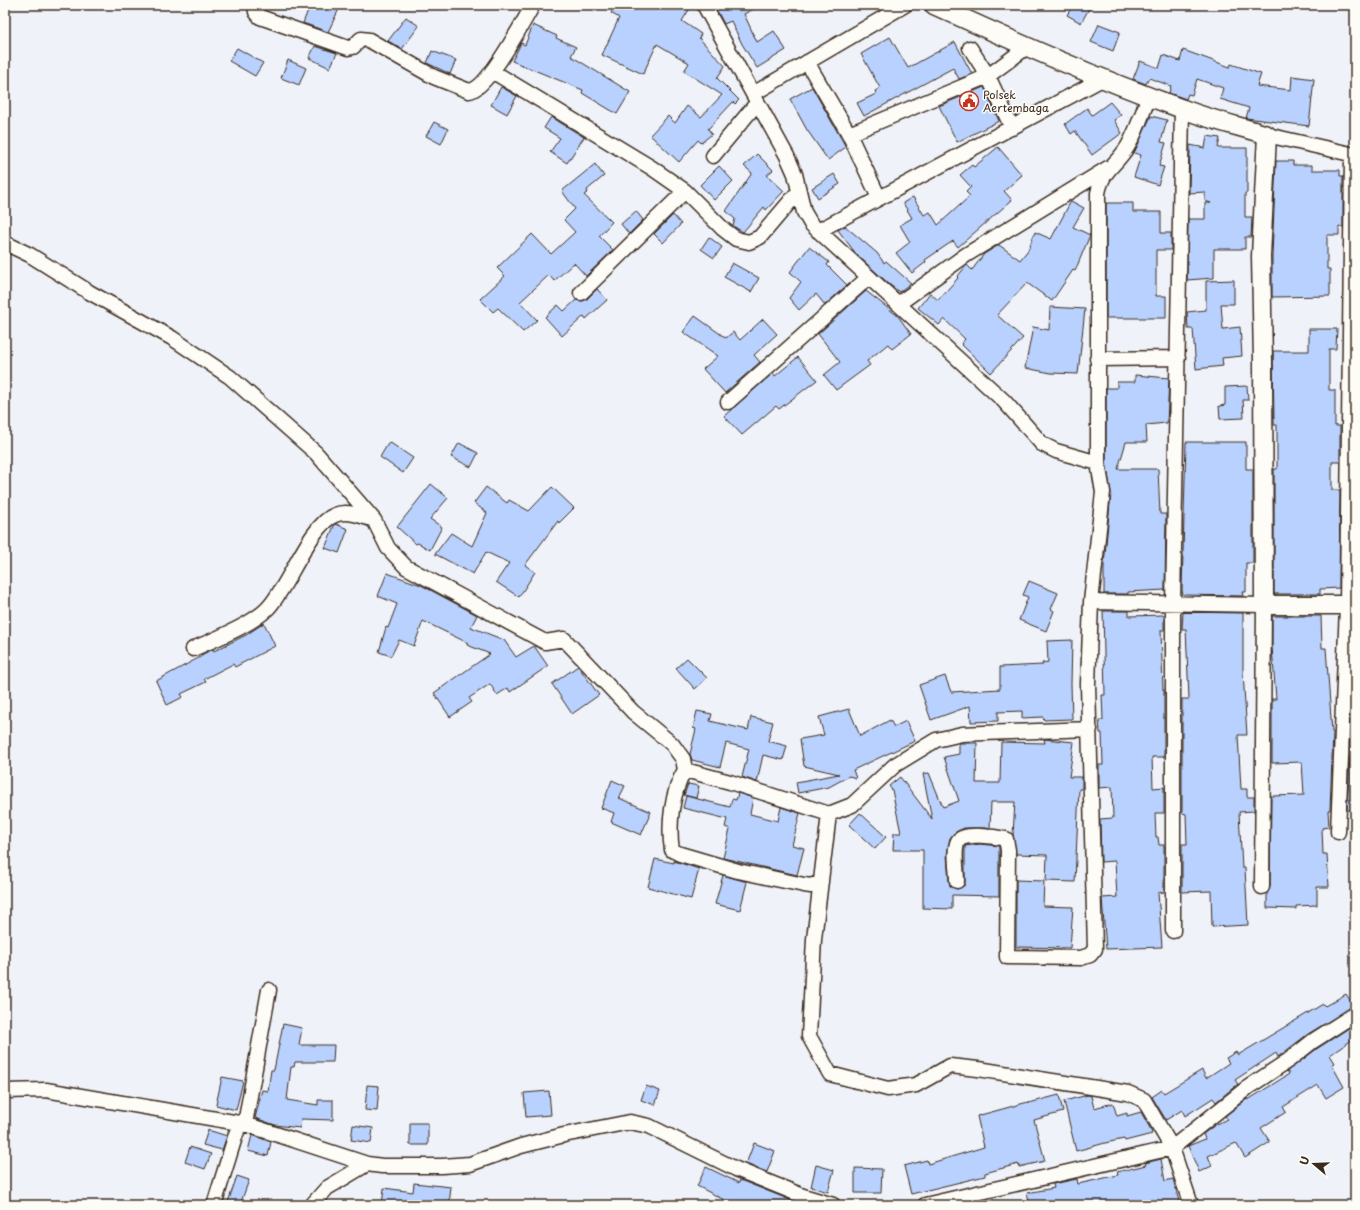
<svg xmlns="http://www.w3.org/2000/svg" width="1360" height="1210" viewBox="0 0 1360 1210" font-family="'Playpen Sans',sans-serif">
<rect width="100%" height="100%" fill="#eff3f9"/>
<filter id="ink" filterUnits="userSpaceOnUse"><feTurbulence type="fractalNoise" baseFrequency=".025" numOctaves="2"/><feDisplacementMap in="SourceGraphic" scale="8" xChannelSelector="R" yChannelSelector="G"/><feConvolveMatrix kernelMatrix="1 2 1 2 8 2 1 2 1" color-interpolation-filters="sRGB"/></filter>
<g filter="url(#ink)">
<!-- building -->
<path fill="#b8d1ff" stroke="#3b2a1e" d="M 310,5 L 331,5 L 339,9 L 328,32 L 303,23 Z
M 615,5 L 692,5 L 682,21 L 701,34 L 699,38 L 725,66 L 717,78 L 739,100 L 735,104 L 733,102 L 708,129 L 712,134 L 701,143 L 698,140 L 679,162 L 650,135 L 668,116 L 675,123 L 687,106 L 701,117 L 722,95 L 684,71 L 689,63 L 657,44 L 643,74 L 602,55 L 619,18 L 611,13 Z
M 714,5 L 761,5 L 744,14 L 757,42 L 774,31 L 786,50 L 757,68 L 742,44 L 731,21 L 724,24 Z
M 1073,5 L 1091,5 L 1081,23 L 1067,15 Z
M 406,17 L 419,26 L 402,49 L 388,41 Z
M 1099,24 L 1120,32 L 1113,51 L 1091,42 Z
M 533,25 L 557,36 L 556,38 L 576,47 L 571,56 L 630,92 L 617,114 L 582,93 L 583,90 L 512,61 L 521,43 L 525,45 Z
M 890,37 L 908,68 L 955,42 L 972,74 L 959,79 L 953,68 L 864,116 L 857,103 L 876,94 L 875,91 L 880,88 L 861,54 Z
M 315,46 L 337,53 L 330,68 L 309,58 Z
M 237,48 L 263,63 L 255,76 L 229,61 Z
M 1183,50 L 1230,67 L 1231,64 L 1261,74 L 1257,86 L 1291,90 L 1292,76 L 1314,79 L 1309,126 L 1246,118 L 1249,108 L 1220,99 L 1223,88 L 1197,79 L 1192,95 L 1188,94 L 1186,99 L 1169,93 L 1171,86 L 1149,78 L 1146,84 L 1133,79 L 1140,61 L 1159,68 L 1163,55 L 1180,61 Z
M 432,51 L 456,60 L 450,74 L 427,63 Z
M 288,60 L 306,68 L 299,85 L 281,78 Z
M 501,87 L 517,96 L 507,114 L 491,105 Z
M 812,87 L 846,147 L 828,160 L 807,130 L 790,99 Z
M 984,87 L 999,121 L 957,142 L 939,106 Z
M 1110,102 L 1121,115 L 1114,120 L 1122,133 L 1092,155 L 1075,131 L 1071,134 L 1065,124 L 1087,108 L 1092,115 Z
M 1151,116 L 1167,120 L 1161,142 L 1166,143 L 1159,166 L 1164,167 L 1158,185 L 1134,177 L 1141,155 L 1134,153 Z
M 551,117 L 584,137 L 567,163 L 550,152 L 560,138 L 544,128 Z
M 434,122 L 448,129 L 441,144 L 426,136 Z
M 1207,136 L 1220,138 L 1218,148 L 1247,148 L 1247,193 L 1245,193 L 1245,217 L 1252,217 L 1251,237 L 1245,237 L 1245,249 L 1214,249 L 1214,278 L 1187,280 L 1188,219 L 1205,219 L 1205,203 L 1211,203 L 1205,201 L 1205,192 L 1189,193 L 1190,145 L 1205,148 Z
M 998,147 L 1022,175 L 1004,191 L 1012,200 L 958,247 L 953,241 L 925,260 L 926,262 L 912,273 L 896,253 L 910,242 L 900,225 L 912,218 L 903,203 L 913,197 L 924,215 L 930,212 L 938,225 L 970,196 L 966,192 L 971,187 L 960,175 L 972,165 L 974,167 Z
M 757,154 L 773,170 L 767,175 L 784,191 L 766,210 L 764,207 L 743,232 L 733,226 L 735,219 L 726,211 L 752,173 L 744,166 Z
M 1276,161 L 1293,161 L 1293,165 L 1312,165 L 1312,170 L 1340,170 L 1340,176 L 1343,176 L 1343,227 L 1339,227 L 1339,235 L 1327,235 L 1327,269 L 1330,269 L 1330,296 L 1272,297 L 1272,256 Z
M 595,164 L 604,176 L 587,190 L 588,192 L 584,195 L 612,222 L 599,236 L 613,250 L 586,276 L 574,263 L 554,281 L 549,275 L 520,302 L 537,320 L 523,332 L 498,308 L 493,312 L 480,299 L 505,276 L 497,268 L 532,234 L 551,254 L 575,232 L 564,220 L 575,209 L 562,191 Z
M 719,166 L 733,181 L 714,200 L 700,185 Z
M 834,174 L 840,184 L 818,198 L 812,188 Z
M 1071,201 L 1084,208 L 1073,227 L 1090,235 L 1075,271 L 1073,270 L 1052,301 L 1027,283 L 997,315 L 1023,338 L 991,373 L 961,344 L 965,339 L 944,319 L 939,325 L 918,308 L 930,293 L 938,300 L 958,278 L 957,277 L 967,265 L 972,270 L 984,254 L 999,245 L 1020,260 L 1028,250 L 1035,232 L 1051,239 Z
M 1106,203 L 1133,203 L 1133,212 L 1161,212 L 1161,233 L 1171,233 L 1171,250 L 1156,250 L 1156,296 L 1166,296 L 1166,318 L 1106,318 Z
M 636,211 L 643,220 L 629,234 L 621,224 Z
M 673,215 L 681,224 L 663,243 L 654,234 Z
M 845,226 L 877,253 L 884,263 L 886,261 L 911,283 L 899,292 L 889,284 L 857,255 L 838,230 Z
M 709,237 L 722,247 L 714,258 L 701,249 Z
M 809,247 L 829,262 L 827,265 L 847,285 L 825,305 L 816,294 L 799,310 L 789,298 L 801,282 L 790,272 Z
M 732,263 L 759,278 L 751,292 L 724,277 Z
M 1234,280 L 1234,304 L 1221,304 L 1223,329 L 1240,327 L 1242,356 L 1222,358 L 1223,366 L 1196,369 L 1193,329 L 1188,329 L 1187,312 L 1206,310 L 1206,281 Z
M 597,289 L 607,300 L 586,319 L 584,316 L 562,336 L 545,317 L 558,305 L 564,311 L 576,300 L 583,301 L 587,299 Z
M 866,291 L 898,316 L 911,334 L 892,349 L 888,344 L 867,361 L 870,365 L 836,390 L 824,375 L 840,362 L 818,334 Z
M 1050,307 L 1085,309 L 1078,374 L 1051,373 L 1025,368 L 1033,327 L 1049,330 Z
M 695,316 L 726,338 L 733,332 L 740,340 L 763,319 L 777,334 L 754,355 L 760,362 L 725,393 L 703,369 L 718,356 L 683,332 Z
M 1309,329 L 1337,329 L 1336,349 L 1329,349 L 1329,390 L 1335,390 L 1335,426 L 1340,426 L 1340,462 L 1332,462 L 1332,490 L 1340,490 L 1339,588 L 1320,589 L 1320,594 L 1274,594 L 1274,469 L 1277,469 L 1277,425 L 1274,425 L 1273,351 L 1309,351 Z
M 798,357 L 817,380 L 779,409 L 776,406 L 742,435 L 724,416 L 773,373 L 775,376 Z
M 1135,375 L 1169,378 L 1167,423 L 1146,425 L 1147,442 L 1126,442 L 1118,469 L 1158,469 L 1160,514 L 1166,514 L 1165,590 L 1128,592 L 1128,594 L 1104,594 L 1104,564 L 1111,493 L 1106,462 L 1106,388 L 1117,388 L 1117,382 L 1135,382 Z
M 1247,386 L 1248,400 L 1243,400 L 1244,418 L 1220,419 L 1219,406 L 1225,405 L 1225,387 Z
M 389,442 L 413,458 L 403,473 L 380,457 Z
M 1186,442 L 1246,442 L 1246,469 L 1253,469 L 1253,563 L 1246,563 L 1246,592 L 1242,592 L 1243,596 L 1183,595 L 1182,590 Z
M 459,443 L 478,453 L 471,467 L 451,457 Z
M 431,484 L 448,498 L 430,519 L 442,527 L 430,550 L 418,543 L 416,544 L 397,527 Z
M 486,487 L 507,503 L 509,500 L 529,511 L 552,487 L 574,508 L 559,523 L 558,521 L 525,565 L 535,572 L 519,597 L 496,582 L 509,563 L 486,552 L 473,574 L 435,554 L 451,533 L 472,546 L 487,513 L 474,503 Z
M 336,524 L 348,529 L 339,553 L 325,548 L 334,526 Z
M 387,573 L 421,585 L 477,615 L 471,627 L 504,640 L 516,657 L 534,646 L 548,666 L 510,692 L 508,688 L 497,695 L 490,684 L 469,698 L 472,702 L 450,717 L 434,693 L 490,654 L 467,645 L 468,643 L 423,621 L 414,646 L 399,640 L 391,656 L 379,652 L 386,627 L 388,628 L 397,604 L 378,596 Z
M 1029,581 L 1058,593 L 1051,609 L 1054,611 L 1046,631 L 1019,620 L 1028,597 L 1023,595 Z
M 1103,611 L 1129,611 L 1129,616 L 1164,615 L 1164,630 L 1161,630 L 1163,690 L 1164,690 L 1164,757 L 1152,757 L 1153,788 L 1164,787 L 1164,813 L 1155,813 L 1156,837 L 1158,837 L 1159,845 L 1164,845 L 1164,892 L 1158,893 L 1162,947 L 1106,949 L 1102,898 L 1117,897 L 1115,861 L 1101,862 L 1100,819 L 1113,818 L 1112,787 L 1099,788 L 1099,765 L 1103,765 L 1102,733 L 1100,733 L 1099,720 L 1103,720 L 1102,695 L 1105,695 Z
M 1183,612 L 1243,613 L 1243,672 L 1247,735 L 1238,735 L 1241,789 L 1247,789 L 1247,797 L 1254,797 L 1254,811 L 1239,812 L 1242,868 L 1245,868 L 1248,925 L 1212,927 L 1211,891 L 1182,892 L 1182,844 L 1187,844 L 1186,814 L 1182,813 L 1182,699 L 1189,699 L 1186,629 L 1182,629 Z
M 1272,616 L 1321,616 L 1322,648 L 1326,648 L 1332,732 L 1333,732 L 1330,810 L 1328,810 L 1329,827 L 1322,828 L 1323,854 L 1327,854 L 1329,887 L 1317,887 L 1317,905 L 1296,906 L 1296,909 L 1267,908 L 1267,893 L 1270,887 L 1271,796 L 1304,795 L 1302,762 L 1272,763 L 1272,699 L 1276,699 L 1272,647 Z
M 264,623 L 275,646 L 235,667 L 233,664 L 204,679 L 206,682 L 181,694 L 183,697 L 167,705 L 156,681 L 202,656 L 201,655 L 213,649 L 214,651 L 246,635 Z
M 1072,640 L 1071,684 L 1072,719 L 1044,720 L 1043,717 L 1022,718 L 1022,711 L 998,712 L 998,721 L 971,722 L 970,706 L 931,720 L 919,685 L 945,676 L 951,692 L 1000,689 L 1000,667 L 1043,665 L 1042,663 L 1048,662 L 1047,641 Z
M 687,658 L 707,678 L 695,689 L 676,668 Z
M 578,666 L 599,695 L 572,714 L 552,684 Z
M 849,709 L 860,736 L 890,720 L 894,727 L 906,721 L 915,741 L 853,770 L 856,778 L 849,776 L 829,787 L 798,793 L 796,782 L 839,774 L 804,766 L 800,739 L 824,735 L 819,717 Z
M 697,711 L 712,714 L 710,721 L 748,730 L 751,717 L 773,722 L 768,741 L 787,746 L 783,760 L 763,755 L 757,782 L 742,777 L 749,749 L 726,743 L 720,767 L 692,760 L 690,754 L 696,729 L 693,728 Z
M 1044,739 L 1074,742 L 1069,777 L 1082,777 L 1082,789 L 1079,789 L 1075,882 L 1046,881 L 1047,855 L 1016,854 L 1013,835 L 1015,802 L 991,802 L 990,828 L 964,828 L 956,832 L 950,838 L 947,855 L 949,881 L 950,886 L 957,889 L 965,885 L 965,846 L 980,844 L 999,846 L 999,896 L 952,895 L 952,909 L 923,908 L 923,850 L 893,850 L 894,833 L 901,833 L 892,790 L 889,786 L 900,777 L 932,819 L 923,774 L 929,773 L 943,807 L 959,801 L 944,757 L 959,754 L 959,743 L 977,743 L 976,783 L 1000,783 L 1001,742 L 1045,743 Z
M 1350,757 L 1355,757 L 1355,810 L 1347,810 Z
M 612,780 L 625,786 L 619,798 L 651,812 L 641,835 L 611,822 L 614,813 L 601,808 Z
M 688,784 L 699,786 L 696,798 L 684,795 Z
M 738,793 L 753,798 L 750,814 L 778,821 L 781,807 L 800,813 L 792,845 L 804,848 L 797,875 L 723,858 L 730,829 L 725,827 L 727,819 L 683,808 L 686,796 L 730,807 L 732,799 L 736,800 Z
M 860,813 L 886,837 L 875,849 L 849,825 Z
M 655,859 L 674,863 L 674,861 L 699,869 L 691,899 L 648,887 Z
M 723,875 L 747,882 L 740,910 L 715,904 Z
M 1016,880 L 1044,881 L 1043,906 L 1073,907 L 1070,948 L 1016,947 Z
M 1346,994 L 1354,1006 L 1308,1034 L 1278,1057 L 1276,1053 L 1235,1080 L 1238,1084 L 1216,1102 L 1213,1098 L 1185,1116 L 1182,1110 L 1166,1120 L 1152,1097 L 1162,1090 L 1164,1093 L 1202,1070 L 1206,1078 L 1229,1063 L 1226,1058 L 1236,1052 L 1238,1055 L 1323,1004 L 1325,1006 Z
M 283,1024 L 302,1028 L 299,1045 L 334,1045 L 333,1062 L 295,1062 L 294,1067 L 291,1067 L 287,1100 L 318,1105 L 318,1100 L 333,1100 L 333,1120 L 301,1119 L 300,1128 L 275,1125 L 255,1118 L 262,1090 L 268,1091 L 271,1070 L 274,1070 Z
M 1355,1024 L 1355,1038 L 1330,1055 L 1335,1063 L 1332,1065 L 1344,1087 L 1326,1098 L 1318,1085 L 1283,1107 L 1286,1112 L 1261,1128 L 1270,1142 L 1245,1158 L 1236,1143 L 1208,1156 L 1212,1166 L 1199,1172 L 1188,1146 L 1205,1139 L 1203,1134 L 1215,1125 L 1227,1119 L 1225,1116 L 1247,1099 L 1248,1100 L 1289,1074 L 1287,1071 L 1318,1048 Z
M 222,1077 L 243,1081 L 236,1110 L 216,1105 Z
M 367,1085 L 379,1086 L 377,1111 L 365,1110 Z
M 646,1086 L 660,1091 L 655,1105 L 641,1100 Z
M 549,1091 L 551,1115 L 526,1117 L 524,1093 Z
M 1059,1095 L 1063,1112 L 1034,1120 L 1045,1161 L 1019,1167 L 1018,1164 L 985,1173 L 985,1176 L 911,1194 L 904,1166 L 927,1160 L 928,1164 L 984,1147 L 977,1116 L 1028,1102 L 1029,1103 Z
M 1088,1095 L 1091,1096 L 1094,1108 L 1113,1103 L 1117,1116 L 1127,1113 L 1127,1116 L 1141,1112 L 1151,1130 L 1152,1134 L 1125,1141 L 1124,1139 L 1105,1143 L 1076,1151 L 1064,1101 Z
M 410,1123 L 428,1123 L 428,1145 L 410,1145 Z
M 353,1125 L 373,1128 L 371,1143 L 351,1140 Z
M 208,1130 L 227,1136 L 222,1150 L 203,1145 Z
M 252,1135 L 271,1142 L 268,1156 L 248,1151 Z
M 754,1143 L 775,1151 L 767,1172 L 746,1164 Z
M 190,1147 L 211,1154 L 205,1169 L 185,1162 Z
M 1161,1159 L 1165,1181 L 1173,1179 L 1180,1205 L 1030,1205 L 1027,1193 L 1054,1188 L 1053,1184 L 1077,1179 L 1078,1184 L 1118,1175 L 1117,1172 L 1146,1165 L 1145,1163 Z
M 816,1165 L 834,1170 L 828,1192 L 811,1187 Z
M 706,1167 L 739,1183 L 740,1180 L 803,1205 L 734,1205 L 697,1186 Z
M 855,1168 L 882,1169 L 881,1193 L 855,1193 Z
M 237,1176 L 249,1180 L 240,1205 L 227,1205 Z
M 414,1183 L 451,1187 L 449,1205 L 382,1205 L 384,1188 L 413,1192 Z"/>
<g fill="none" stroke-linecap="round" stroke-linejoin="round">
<!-- minor casing -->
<g stroke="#3b2a1e" stroke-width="17">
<path id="minor" d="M 255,5 L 256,12 L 260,17 L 348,48 L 353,47 L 361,39 L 369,40 L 434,77 L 469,91 C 487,90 523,22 533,5
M 704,5 L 787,156 L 795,174 L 804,212 L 811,224 L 1004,401 L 1042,444 L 1056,451 L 1098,463
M 970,48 L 988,76 L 1027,47
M 807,62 L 849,134 L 879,198
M 492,71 L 652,168 L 685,191 L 723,229 L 736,239 L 749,242 L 760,237 L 799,191
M 753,94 L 905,5
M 849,134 L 988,76 L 1012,128
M 1267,135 L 1355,155
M 713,156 L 757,103
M 818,231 L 1104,78
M 5,243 L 30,255 L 89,292 L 172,338 L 230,377 L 316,453 L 374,520 L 388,548 L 406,567 L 545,642 L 564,639 L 633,712 L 672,744 L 683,759 L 685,770 L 730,782 L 829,814 L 814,939 L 809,1036 L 830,1074 L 888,1089 L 916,1085 L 950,1066 L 978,1069 L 1128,1093 L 1144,1100 L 1172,1148 L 1191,1205
M 581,293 L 685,191
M 898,304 L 966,255 L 1108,168
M 1097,359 L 1178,358
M 728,402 L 869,277
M 1091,602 L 1264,605 L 1262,887
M 193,649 C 215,639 252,625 268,608 C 288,588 310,524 335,515 C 347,510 363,516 374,520
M 685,770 C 672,791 668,825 672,850 L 680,854 L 738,871 L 804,885 L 811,886 L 821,882
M 829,814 L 852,805 L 895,765 L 936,740 L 962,734 L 984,733 L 1090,729
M 1338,832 L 1347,606 L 1352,155
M 957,881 C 957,870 953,851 958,841 C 963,832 997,837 1006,839 L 1008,850 L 1007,957 L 1081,958 L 1090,955 L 1095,949 L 1088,684 L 1091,602 L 1103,492 L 1098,463 L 1098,193 C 1103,168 1116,166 1128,146 C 1137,131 1142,113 1149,97
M 1173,931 L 1173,604 L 1182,109
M 5,1091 L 46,1090 L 245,1124 L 269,990
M 214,1205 L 236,1134 L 239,1127 L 245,1124 L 367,1164 L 382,1166 L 442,1166 L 470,1164 L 521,1146 L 564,1135 L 630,1122 L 649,1126 L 736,1169 L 803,1196 L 833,1205
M 312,1205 L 327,1188 L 367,1164
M 925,1205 L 1172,1148 L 1247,1088 L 1289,1060 L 1313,1041 L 1355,1014"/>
</g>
<!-- tertiary casing -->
<g stroke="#3b2a1e" stroke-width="21">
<path id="tertiary" d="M 934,5 C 1015,42 1096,78 1180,108 C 1208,119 1238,126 1267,135 L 1261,256 L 1263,362 L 1264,605 L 1355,605"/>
</g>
<!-- minor -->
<use href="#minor" stroke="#fdfcf7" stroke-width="14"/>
<!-- tertiary -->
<use href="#tertiary" stroke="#fdfcf7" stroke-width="18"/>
</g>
</g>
<!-- icons -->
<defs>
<g id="civic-ring" transform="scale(1)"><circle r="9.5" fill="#fdfcf7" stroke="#c8321e" stroke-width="1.5"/><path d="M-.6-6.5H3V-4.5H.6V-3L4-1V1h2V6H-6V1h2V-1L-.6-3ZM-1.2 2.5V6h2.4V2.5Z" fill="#c8321e"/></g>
</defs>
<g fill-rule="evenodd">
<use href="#civic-ring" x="969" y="101"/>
</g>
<g text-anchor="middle" stroke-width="3" stroke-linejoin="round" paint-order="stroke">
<!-- poi labels -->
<g font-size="11" fill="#3b2a1e" stroke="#fdfcf7" text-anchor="start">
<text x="983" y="99">Polsek<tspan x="983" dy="13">Aertembaga</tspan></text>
</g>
</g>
<!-- margin -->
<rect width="1360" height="1210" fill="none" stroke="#fdfcf7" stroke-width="20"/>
<rect x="10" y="10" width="1340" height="1190" fill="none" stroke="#3b2a1e" stroke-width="1.5" filter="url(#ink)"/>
<!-- north arrow -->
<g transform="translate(1314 1164) rotate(289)" stroke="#fdfcf7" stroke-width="3" paint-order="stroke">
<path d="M0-3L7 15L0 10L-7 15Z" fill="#3b2a1e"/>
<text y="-6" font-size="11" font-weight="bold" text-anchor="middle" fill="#3b2a1e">U</text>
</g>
</svg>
